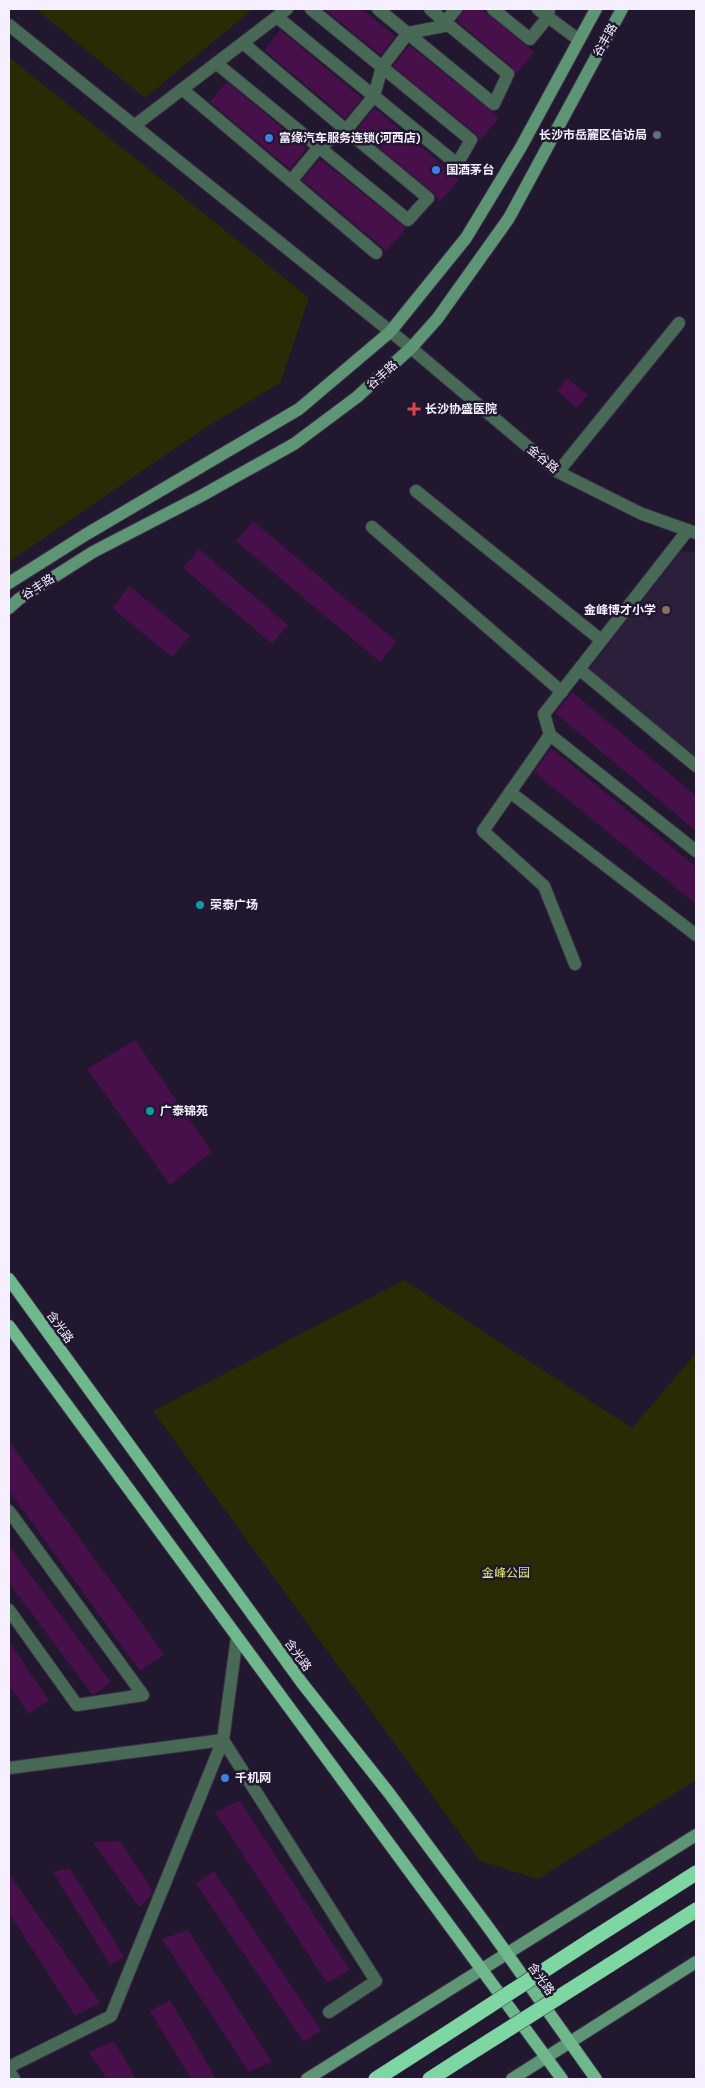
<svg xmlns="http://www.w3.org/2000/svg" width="705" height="2088" viewBox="0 0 705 2088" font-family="'DM Sans','Noto Sans SC',sans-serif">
<rect width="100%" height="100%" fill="#21172e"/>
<!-- built -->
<path fill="#2b1f3c" d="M 680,552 L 696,552 L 696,757 L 589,669 Z"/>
<!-- green -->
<path fill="#292b05" d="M 36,9 L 253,9 L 145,98 Z
M 9,57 L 309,298 L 280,383 L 205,428 L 9,562 Z
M 404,1280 L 632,1428 L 696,1353 L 696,1780 L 538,1879 L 480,1861 L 153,1411 Z"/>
<!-- building -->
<path fill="#47104a" d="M 324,9 L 362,9 L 395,36 L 381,55 Z
M 464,9 L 482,9 L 534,52 L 516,74 L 513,68 L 457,21 Z
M 280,30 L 362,98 L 345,118 L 264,50 Z
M 410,46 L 499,117 L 480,141 L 476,134 L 393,66 L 408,47 Z
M 227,82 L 307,148 L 290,169 L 210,102 Z
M 375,108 L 459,179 L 440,202 L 433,192 L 357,129 Z
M 320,159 L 406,228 L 387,251 L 302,180 Z
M 567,378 L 588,395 L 577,408 L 557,391 Z
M 253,521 L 397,642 L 380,662 L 236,541 Z
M 199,549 L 288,625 L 272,644 L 183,568 Z
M 129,586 L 190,636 L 172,657 L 112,608 Z
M 572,692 L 696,796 L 696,831 L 555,713 Z
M 551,748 L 696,867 L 696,904 L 534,772 Z
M 135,1040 L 212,1152 L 170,1185 L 87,1069 Z
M 9,1441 L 164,1654 L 140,1671 L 9,1491 Z
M 9,1546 L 111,1682 L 95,1694 L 92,1694 L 9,1583 Z
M 9,1642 L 49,1700 L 29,1714 L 9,1685 Z
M 240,1801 L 350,1970 L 327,1983 L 215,1812 Z
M 120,1841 L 153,1891 L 150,1897 L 139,1907 L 93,1842 Z
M 70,1868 L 124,1957 L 110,1965 L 53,1872 Z
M 214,1871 L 321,2030 L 304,2042 L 196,1884 Z
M 9,1874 L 100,2003 L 75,2016 L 9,1913 Z
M 188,1930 L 272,2062 L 249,2072 L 162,1939 Z
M 170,2000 L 216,2079 L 191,2079 L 150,2011 Z
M 114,2041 L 136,2079 L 107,2079 L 89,2052 Z"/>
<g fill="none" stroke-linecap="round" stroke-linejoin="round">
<!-- street casing -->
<g stroke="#3a3147" stroke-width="14">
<path id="street" d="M 311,9 L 382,67 L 408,33 L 449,25
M 378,9 L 494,104 L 508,74 L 445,22
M 430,9 L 445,22 L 456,9
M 493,9 L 530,39 L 548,17 L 579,40
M 538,9 L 548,17 L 549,9
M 9,25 L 411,348 L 558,472 L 642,514 L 696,533
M 243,43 L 346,130 L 374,96 L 382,67 L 471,140 L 457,164 L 277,17
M 182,89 L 291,181 L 319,147 L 346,130 L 428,198 L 408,220 L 216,63
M 134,126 L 287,9
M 291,181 L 376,253
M 558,472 L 679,323
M 416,491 L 601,640
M 372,527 L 562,692
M 688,530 L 544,714 L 550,735 L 696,851
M 579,669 L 696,766
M 550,735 L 483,831 L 544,886 L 575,964
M 510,792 L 696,935
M 9,1511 L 143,1695 L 77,1705 L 9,1610
M 223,1740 L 376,1981 L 329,2012
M 9,1768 L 223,1740 L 237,1637
M 9,2067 L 111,2016 L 223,1740
M 9,2071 L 14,2079"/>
</g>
<!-- secondary casing -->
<g stroke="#3a3147" stroke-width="14">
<path id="secondary" d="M 9,583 L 85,535 L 299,409 L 390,332 L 466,238 L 521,147 L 596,9
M 9,608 L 19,599 L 93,552 L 201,496 L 294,444 L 357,397 L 411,348 L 437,319 L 509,218 L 622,9
M 307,2079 L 696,1835
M 512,2079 L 696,1962"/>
</g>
<!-- primary casing -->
<g stroke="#3a3147" stroke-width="14">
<path id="primary" d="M 9,1279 L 302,1683 L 389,1793 L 488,1927 L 596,2079
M 9,1326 L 562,2079"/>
</g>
<!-- highway casing -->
<g stroke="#3a3147" stroke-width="16">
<path id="highway" d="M 591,1940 L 696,1873
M 608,1966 L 696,1910
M 376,2079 L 443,2036
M 430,2079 L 458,2061"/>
</g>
<!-- street -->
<use href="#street" stroke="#486955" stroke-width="12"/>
<!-- secondary -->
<use href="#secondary" stroke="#5e9574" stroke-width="12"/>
<!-- primary -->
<use href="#primary" stroke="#6fb78c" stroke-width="12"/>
<!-- highway -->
<use href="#highway" stroke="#7ed6a2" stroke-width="15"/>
<!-- highway-bridge casing -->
<g stroke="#3a3147" stroke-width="16" stroke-linecap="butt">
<path id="highway-bridge" d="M 443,2036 L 591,1940
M 458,2061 L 608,1966"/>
</g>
<!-- highway-bridge -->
<use href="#highway-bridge" stroke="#7ed6a2" stroke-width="15"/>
</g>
<!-- markers -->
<circle fill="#5c6f8a" stroke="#21172e" stroke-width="2" cx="657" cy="135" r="5"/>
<g fill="#3f7fe0" stroke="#21172e" stroke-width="2">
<circle cx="269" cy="138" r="5"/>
<circle cx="436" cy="170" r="5"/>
<circle cx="225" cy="1778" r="5"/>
</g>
<path fill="#e0444e" stroke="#21172e" stroke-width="2" d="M411.5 401.5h5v5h5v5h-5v5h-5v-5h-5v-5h5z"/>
<circle fill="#8d6e63" stroke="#21172e" stroke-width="2" cx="666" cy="610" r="5"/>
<g fill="#0f9aa8" stroke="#21172e" stroke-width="2">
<circle cx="200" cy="905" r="5"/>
<circle cx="150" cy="1111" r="5"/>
</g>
<g text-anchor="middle" stroke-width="5" stroke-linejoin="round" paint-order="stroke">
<!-- street labels -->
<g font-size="12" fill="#f5efff" stroke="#21172e">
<text transform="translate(605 40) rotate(-61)" y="4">谷丰路</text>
<text transform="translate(382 375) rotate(-42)" y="4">谷丰路</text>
<text transform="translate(543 459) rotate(39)" y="4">金谷路</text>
<text transform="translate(38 587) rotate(-33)" y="4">谷丰路</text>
<text transform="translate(60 1327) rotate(54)" y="4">含光路</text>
<text transform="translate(298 1655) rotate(54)" y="4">含光路</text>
<text transform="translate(541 1979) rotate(55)" y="4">含光路</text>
</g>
<!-- poi labels -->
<g font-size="12" font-weight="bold" fill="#f5efff" stroke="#21172e" text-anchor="start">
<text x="647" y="139" text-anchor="end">长沙市岳麓区信访局</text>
<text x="279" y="142">富缘汽车服务连锁(河西店)</text>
<text x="446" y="174">国酒茅台</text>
<text x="425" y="413">长沙协盛医院</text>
<text x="656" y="614" text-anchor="end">金峰博才小学</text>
<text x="210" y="909">荣泰广场</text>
<text x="160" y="1115">广泰锦苑</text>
<text x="235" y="1782">千机网</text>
</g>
<!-- park labels -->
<g font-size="12" fill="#dfe973" stroke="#21172e">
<text x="506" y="1577">金峰公园</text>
</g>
</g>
<!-- border -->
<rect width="705" height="2088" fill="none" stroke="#f5efff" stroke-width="20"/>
</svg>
